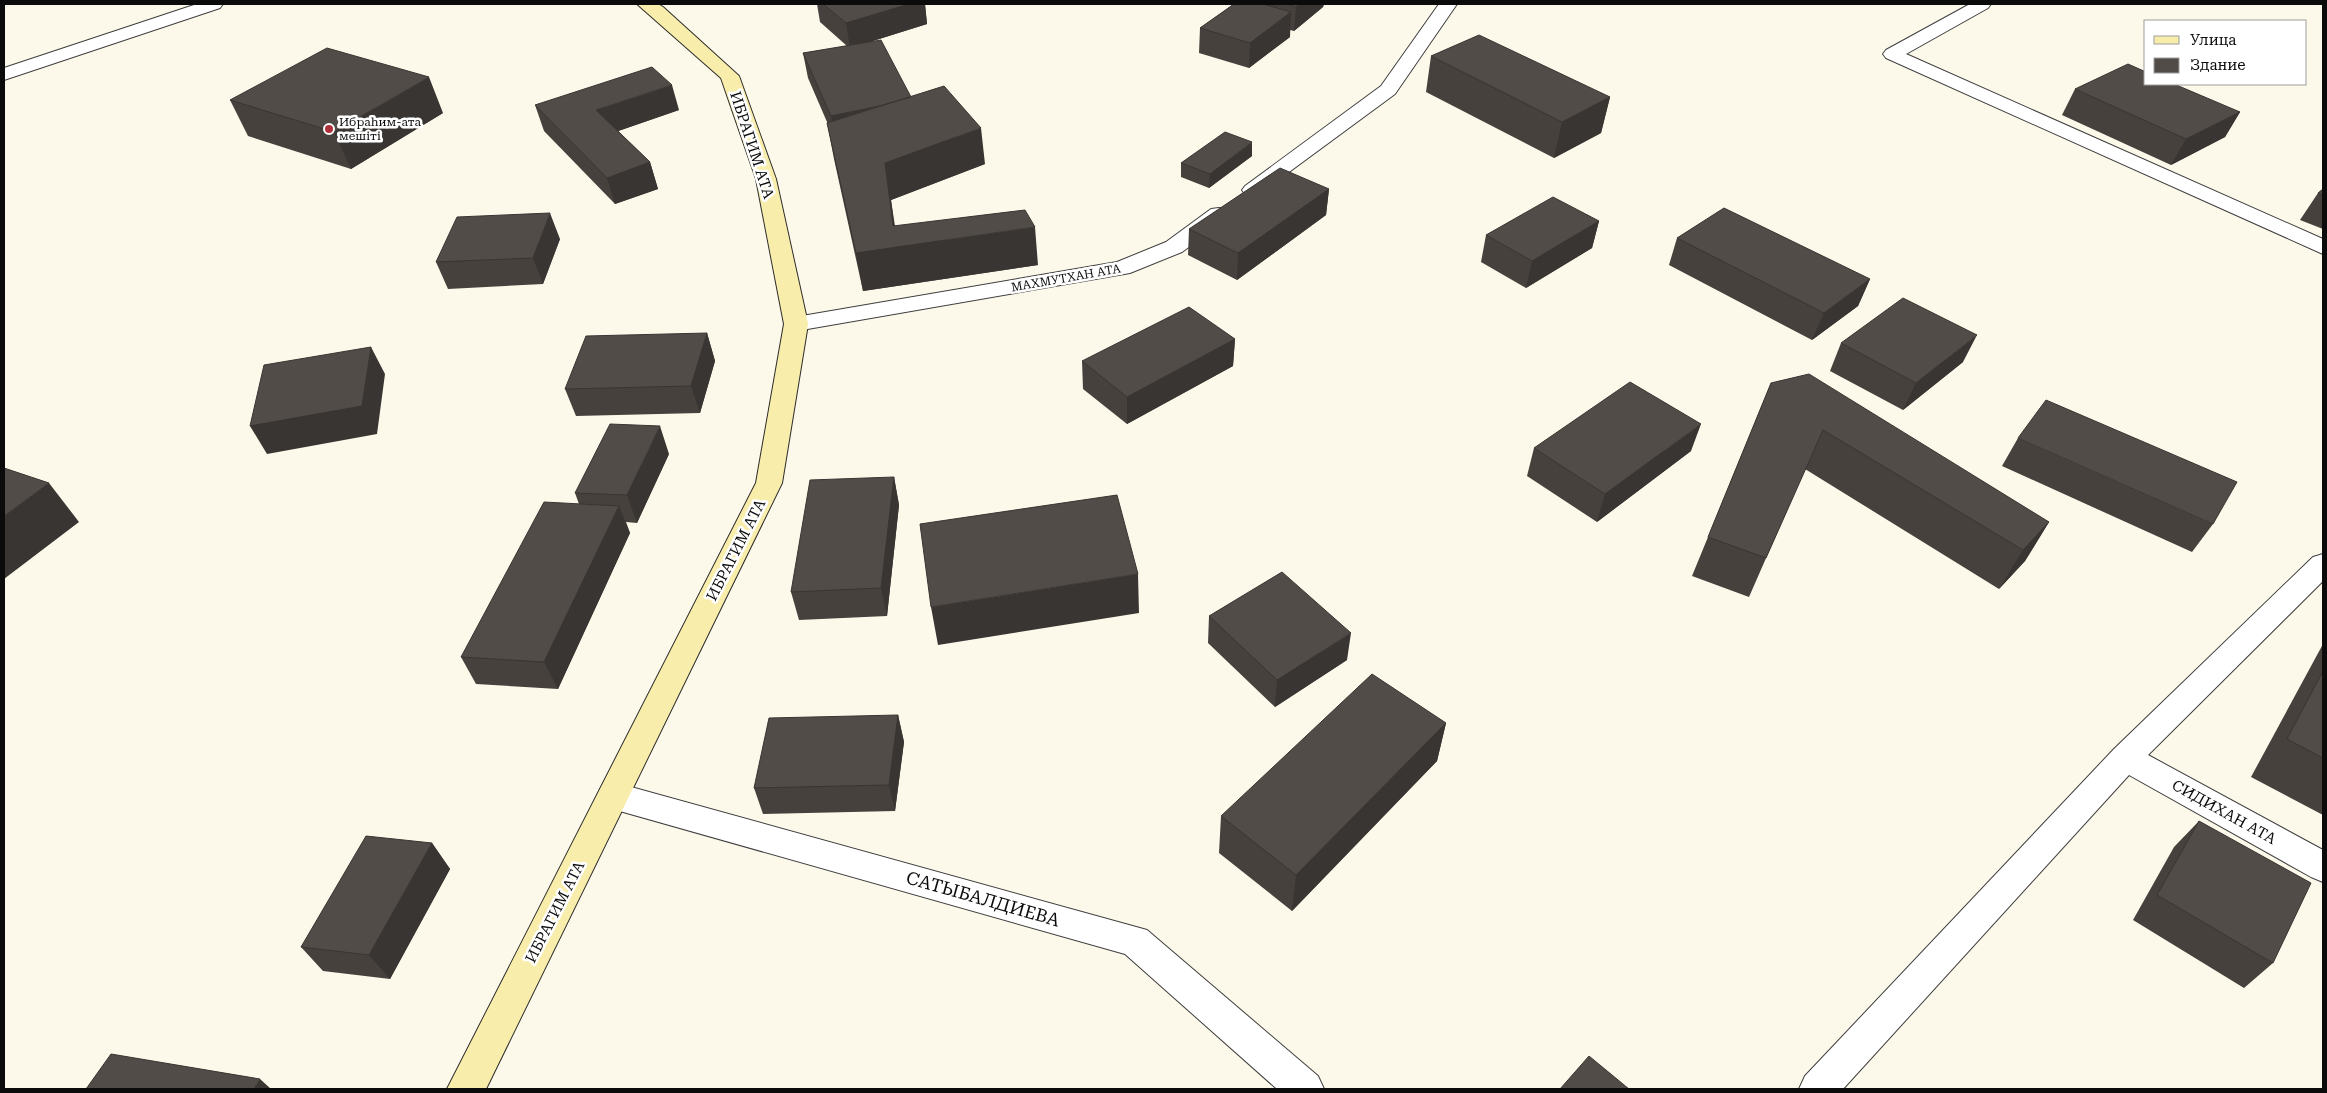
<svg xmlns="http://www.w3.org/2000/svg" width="2327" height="1093" viewBox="0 0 2327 1093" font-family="'Roboto Serif',serif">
<rect width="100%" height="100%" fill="#fdf9ea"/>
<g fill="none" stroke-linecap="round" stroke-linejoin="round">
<!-- street casing -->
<g stroke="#3e3e3e" stroke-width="2">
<path id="street" d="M 197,4 L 223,4 L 220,8 L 4,80 L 4,68 Z
M 1439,4 L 1457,4 L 1395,94 L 1259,194 L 1252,196 L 1245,194 L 1242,190 L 1245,186 L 1381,86 Z
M 1970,4 L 1991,4 L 1988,8 L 1906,54 L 2323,239 L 2323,254 L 1886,58 L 1883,54 L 1886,50 Z
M 1219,208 L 1227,209 L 1230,214 L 1227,219 L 1182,252 L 1130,273 L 796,331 L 788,329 L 784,324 L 788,319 L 796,317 L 1117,262 L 1166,242 L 1211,209 Z
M 2323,554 L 2323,581 L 2148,755 L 2323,850 L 2323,882 L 2311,877 L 2129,775 L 1843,1089 L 1799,1089 L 1805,1076 L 2114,749 L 2313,557 Z
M 613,782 L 1147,930 L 1318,1076 L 1324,1089 L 1277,1089 L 1125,954 L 602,806 L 597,796 L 602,786 Z"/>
</g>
<!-- secondary casing -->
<g stroke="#2d2d2d" stroke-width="2">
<path id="secondary" d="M 637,4 L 658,4 L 663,7 L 739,76 L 776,179 L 808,324 L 782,483 L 486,1089 L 447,1089 L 756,483 L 784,324 L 756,179 L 721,78 Z"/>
</g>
<!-- street -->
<use href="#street" fill="#fff" fill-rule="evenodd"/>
<!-- secondary -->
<use href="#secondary" fill="#f8edaa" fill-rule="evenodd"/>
</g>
<!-- wall -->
<path fill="#47413e" d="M 817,4 L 925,4 L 927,24 L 870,42 L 911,97 L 985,164 L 891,200 L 895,226 L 1038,265 L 863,291 L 834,159 L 827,122 L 808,78 L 803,53 L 847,46 L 820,22 Z
M 1234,4 L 1324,4 L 1323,7 L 1294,31 L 1290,30 L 1290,37 L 1249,68 L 1199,53 L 1200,28 Z
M 1431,56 L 1610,97 L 1601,133 L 1554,158 L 1426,92 Z
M 2075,89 L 2240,112 L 2225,137 L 2171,165 L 2062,115 Z
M 230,100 L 443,113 L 351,169 L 248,136 Z
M 535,105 L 679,110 L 618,131 L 650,162 L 658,189 L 615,204 L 544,131 Z
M 1252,156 L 1209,188 L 1181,177 L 1181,163 Z
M 1329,189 L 1326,215 L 1237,280 L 1188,255 L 1189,229 Z
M 2323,189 L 2323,229 L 2300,220 L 2318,193 Z
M 1599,221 L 1592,248 L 1526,288 L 1481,262 L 1486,235 Z
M 1677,238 L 1870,279 L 1858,306 L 1812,340 L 1669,265 Z
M 560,239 L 543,284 L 448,289 L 436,262 Z
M 707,333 L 715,361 L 700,413 L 576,416 L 565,389 Z
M 1235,339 L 1233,366 L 1127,424 L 1083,389 L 1082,361 Z
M 1841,343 L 1963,362 L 1903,410 L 1830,371 Z
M 1771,383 L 2049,522 L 2025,561 L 1999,589 L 1805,469 L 1749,597 L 1692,576 L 1708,537 Z
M 2018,438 L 2213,524 L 2192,552 L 2002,466 Z
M 1534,448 L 1691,451 L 1597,522 L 1527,476 Z
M 669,454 L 637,523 L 626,522 L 630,533 L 558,689 L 476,684 L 461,657 L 579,504 L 575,493 Z
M 894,477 L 899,505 L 887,616 L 799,620 L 791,592 Z
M 1209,616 L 1347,660 L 1275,707 L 1208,643 Z
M 2323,644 L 2323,815 L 2251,777 Z
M 898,715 L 904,742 L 895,811 L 763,814 L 754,788 Z
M 1446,723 L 1437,761 L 1292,911 L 1219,853 L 1221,816 Z
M 2199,821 L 2273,963 L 2244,988 L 2133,920 L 2174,847 Z
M 432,843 L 450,869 L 390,979 L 323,971 L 301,947 Z"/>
<!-- shaded-wall -->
<path fill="#393532" d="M 909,4 L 925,4 L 927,24 L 850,48 L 846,23 Z
M 1299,4 L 1324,4 L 1323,7 L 1294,31 L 1296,7 Z
M 1291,12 L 1290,37 L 1249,68 L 1250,43 Z
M 429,77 L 443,113 L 351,169 L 334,132 Z
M 672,85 L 679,110 L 604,136 L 596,110 Z
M 1610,97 L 1601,133 L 1554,158 L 1562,122 Z
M 913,100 L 836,141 L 831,116 Z
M 2240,112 L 2225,137 L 2171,165 L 2186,139 Z
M 981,128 L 985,164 L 891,200 L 897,247 L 1035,227 L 1038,265 L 863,291 L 856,253 L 885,163 Z
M 1252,142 L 1252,156 L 1209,188 L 1210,174 Z
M 650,162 L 658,189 L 615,204 L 607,178 Z
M 1329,189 L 1326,215 L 1237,280 L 1238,253 Z
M 550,213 L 560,239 L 543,284 L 533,258 Z
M 1599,221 L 1592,248 L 1526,288 L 1532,261 Z
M 1870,279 L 1858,306 L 1812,340 L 1824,313 Z
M 707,333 L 715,361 L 700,413 L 691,386 Z
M 1977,335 L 1963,362 L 1903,410 L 1916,383 Z
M 1235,339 L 1233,366 L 1127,424 L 1127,397 Z
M 371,347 L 385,374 L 377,434 L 267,454 L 250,426 Z
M 1701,424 L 1691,451 L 1597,522 L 1605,494 Z
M 660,426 L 669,454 L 637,523 L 627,495 Z
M 894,477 L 899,505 L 887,616 L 881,588 Z
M 49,483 L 79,522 L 4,579 L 4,516 Z
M 619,506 L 630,533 L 558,689 L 544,662 Z
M 2049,522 L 2025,561 L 1999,589 L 2023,550 Z
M 1138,574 L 1139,613 L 938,645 L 931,607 Z
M 1351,633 L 1347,660 L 1275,707 L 1277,680 Z
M 898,715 L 904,742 L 895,811 L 889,785 Z
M 1446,723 L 1437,761 L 1292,911 L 1296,875 Z
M 432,843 L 450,869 L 390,979 L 369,955 Z
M 260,1079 L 271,1089 L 254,1089 Z"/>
<!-- building -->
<path fill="#524c48" stroke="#393532" d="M 823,4 L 909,4 L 846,23 Z
M 1234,4 L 1263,4 L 1291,12 L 1250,43 L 1200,28 Z
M 1286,4 L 1299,4 L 1296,7 Z
M 1479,35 L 1610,97 L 1562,122 L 1431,56 Z
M 881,40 L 911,97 L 879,106 L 831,116 L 803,53 Z
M 327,48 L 429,77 L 334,132 L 230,100 Z
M 2128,64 L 2146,72 L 2146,84 L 2174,84 L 2240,112 L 2186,139 L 2075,89 Z
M 652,67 L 672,85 L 596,110 L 650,162 L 607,178 L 535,105 Z
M 944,86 L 981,128 L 885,163 L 893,226 L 1025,210 L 1035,227 L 856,253 L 827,123 Z
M 1225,132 L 1252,142 L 1210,174 L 1181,163 Z
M 1280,168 L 1329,189 L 1238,253 L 1189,229 Z
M 2323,189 L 2323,195 L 2318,193 Z
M 1553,197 L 1599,221 L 1532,261 L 1486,235 Z
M 1724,208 L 1870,279 L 1824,313 L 1677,238 Z
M 550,213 L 533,258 L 436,262 L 457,217 Z
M 1903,298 L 1977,335 L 1916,383 L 1841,343 Z
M 1189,307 L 1235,339 L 1127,397 L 1082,361 Z
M 707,333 L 691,386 L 565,389 L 586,336 Z
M 371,347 L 362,406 L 250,426 L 264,365 Z
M 1809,374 L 2049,522 L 2023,550 L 1823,430 L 1766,558 L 1708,537 L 1771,383 Z
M 1630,382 L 1701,424 L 1605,494 L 1534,448 Z
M 2046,400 L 2237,482 L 2213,524 L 2018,438 Z
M 610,424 L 660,426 L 627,495 L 575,493 Z
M 4,468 L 49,483 L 4,516 Z
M 894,477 L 881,588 L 791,592 L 810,480 Z
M 1117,495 L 1138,574 L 931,607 L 920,524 Z
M 544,502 L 619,506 L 544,662 L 461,657 Z
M 1282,572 L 1351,633 L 1277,680 L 1209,616 Z
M 2323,671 L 2323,758 L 2287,739 Z
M 1372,674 L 1446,723 L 1296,875 L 1221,816 Z
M 898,715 L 889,785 L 754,788 L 769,718 Z
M 2199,821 L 2311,883 L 2273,963 L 2157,895 Z
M 366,836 L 432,843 L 369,955 L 301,947 Z
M 111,1054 L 260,1079 L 254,1089 L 86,1089 Z
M 1589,1056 L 1629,1089 L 1560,1089 Z"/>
<!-- markers -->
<circle fill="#ad303a" stroke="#fff" stroke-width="2" cx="329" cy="129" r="5"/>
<g text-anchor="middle" stroke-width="5" stroke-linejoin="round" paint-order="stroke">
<!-- far-poi labels -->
<g font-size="12" fill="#0b0b0b" stroke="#fff" text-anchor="start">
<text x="339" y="126">Ибраһим-ата<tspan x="339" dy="14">мешіті</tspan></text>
</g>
<!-- far-street labels -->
<g font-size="12" fill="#0b0b0b" stroke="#fff">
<text transform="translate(1066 278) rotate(-10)" y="4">МАХМУТХАН АТА</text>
</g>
<!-- street labels -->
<g font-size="15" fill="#0b0b0b" stroke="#fff">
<text transform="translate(752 145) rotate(72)" y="5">ИБРАГИМ АТА</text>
<text transform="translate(736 550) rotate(-63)" y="5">ИБРАГИМ АТА</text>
<text transform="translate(2224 812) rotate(29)" y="5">СИДИХАН АТА</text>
<text transform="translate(555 912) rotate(-63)" y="5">ИБРАГИМ АТА</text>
</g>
<!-- near-street labels -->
<g font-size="18" fill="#0b0b0b" stroke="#fff">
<text transform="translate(983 899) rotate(16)" y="6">САТЫБАЛДИЕВА</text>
</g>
</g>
<!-- border -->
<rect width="2327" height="1093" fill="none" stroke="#0b0b0b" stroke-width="10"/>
<!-- legend -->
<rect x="2144" y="20" width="162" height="65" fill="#ffffff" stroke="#9d9d9d"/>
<rect x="2154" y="36" width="25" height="8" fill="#f8edaa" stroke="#9d9d9d"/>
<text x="2190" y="45" font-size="15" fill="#0b0b0b">Улица</text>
<rect x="2154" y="58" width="25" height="15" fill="#524c48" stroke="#9d9d9d"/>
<text x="2190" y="70" font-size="15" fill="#0b0b0b">Здание</text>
</svg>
